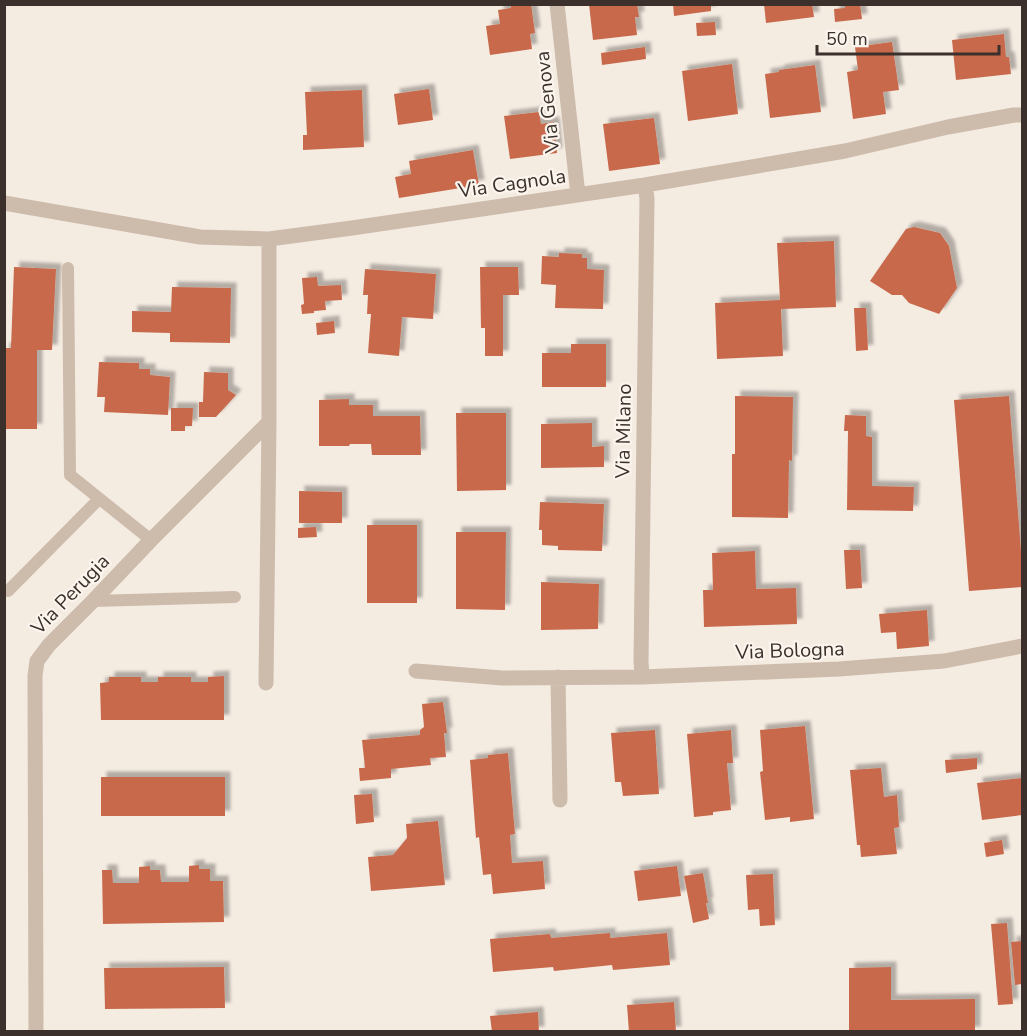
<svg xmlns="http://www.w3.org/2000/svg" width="1027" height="1036" viewBox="0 0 1027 1036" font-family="'Nunito Sans',sans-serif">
<defs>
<filter id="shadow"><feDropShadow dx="5.5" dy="-5.5" stdDeviation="1.5" flood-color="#0004"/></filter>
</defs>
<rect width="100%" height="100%" fill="#f4ebe1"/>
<!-- building -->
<path fill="#c8694b" filter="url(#shadow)" d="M 511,4 L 531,4 L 535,33 L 530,34 L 532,49 L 490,55 L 486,26 L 500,24 L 498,10 L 511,8 Z
M 589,4 L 637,4 L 639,17 L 635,17 L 637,35 L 593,40 Z
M 673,4 L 711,4 L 711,11 L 674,16 Z
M 764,4 L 812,4 L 814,17 L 766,23 Z
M 845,4 L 860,4 L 862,19 L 835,22 L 834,9 L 845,8 Z
M 715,22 L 716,35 L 697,36 L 696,23 Z
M 1004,34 L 1006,57 L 1009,57 L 1011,74 L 956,80 L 952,40 Z
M 892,42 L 899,90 L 883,92 L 886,114 L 853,119 L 847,72 L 858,70 L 855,47 Z
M 645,47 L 646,59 L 602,65 L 601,53 Z
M 732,64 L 738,114 L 688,121 L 682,71 Z
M 815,65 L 821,112 L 770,118 L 765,74 L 779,72 L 779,70 Z
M 429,89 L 433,120 L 398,125 L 394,94 Z
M 362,90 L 364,147 L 303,150 L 303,135 L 307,135 L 305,92 Z
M 539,112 L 541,124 L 554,122 L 557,153 L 510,159 L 504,116 Z
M 654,118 L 660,164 L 609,171 L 603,124 Z
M 473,150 L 479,185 L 399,198 L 395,177 L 411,174 L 409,161 Z
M 914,227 L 940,233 L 949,246 L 957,288 L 939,314 L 909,303 L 902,295 L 892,295 L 870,281 L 906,229 Z
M 834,241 L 836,307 L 781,309 L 783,356 L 717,359 L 715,303 L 780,300 L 777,243 Z
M 559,253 L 582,254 L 582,258 L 587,258 L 587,269 L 604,270 L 603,309 L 555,308 L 556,285 L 541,284 L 542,256 L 559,257 Z
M 14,267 L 56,269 L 52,350 L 37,350 L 37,429 L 4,429 L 4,348 L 11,348 Z
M 480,267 L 518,267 L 519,295 L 503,295 L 503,356 L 485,356 L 485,328 L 481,328 Z
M 365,269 L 436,274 L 433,319 L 402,317 L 399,356 L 368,353 L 371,314 L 367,314 L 368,295 L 363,295 Z
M 317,277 L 318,286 L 341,285 L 342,300 L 325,301 L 326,310 L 314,311 L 314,313 L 302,314 L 301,305 L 304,304 L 302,278 Z
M 172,287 L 231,288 L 230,343 L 170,342 L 170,333 L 132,332 L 132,311 L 171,312 Z
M 854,308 L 866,308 L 868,350 L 856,351 Z
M 334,321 L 335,333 L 317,335 L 316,323 Z
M 571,344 L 606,344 L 606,387 L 542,387 L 542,353 L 571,353 Z
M 99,362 L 139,363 L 139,369 L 150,369 L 150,375 L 170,377 L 168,415 L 104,412 L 105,397 L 97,397 Z
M 204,372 L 228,373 L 228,390 L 236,395 L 216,417 L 199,417 L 199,402 L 203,402 Z
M 735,396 L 793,397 L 792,461 L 789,460 L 788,518 L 732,517 L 732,454 L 735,454 Z
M 1009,396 L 1022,564 L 1022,587 L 969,591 L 954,400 Z
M 349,399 L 349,405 L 373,405 L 373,416 L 420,416 L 421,455 L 372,455 L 371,444 L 350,444 L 349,446 L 319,446 L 319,400 Z
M 171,408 L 193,408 L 192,426 L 185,426 L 185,431 L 171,431 Z
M 456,413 L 506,413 L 506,490 L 457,491 Z
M 845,415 L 866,416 L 866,436 L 872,437 L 872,486 L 914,487 L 913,511 L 847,510 L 848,431 L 844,431 Z
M 592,423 L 592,447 L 604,446 L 604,467 L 541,468 L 541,424 Z
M 299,491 L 342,492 L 342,523 L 299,523 Z
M 540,502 L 604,504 L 602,551 L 558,550 L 558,546 L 542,545 L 542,530 L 539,530 Z
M 367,525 L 417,525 L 417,603 L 367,603 Z
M 316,527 L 317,537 L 298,538 L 298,528 Z
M 456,532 L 506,532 L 505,610 L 456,609 Z
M 844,550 L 860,550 L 862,588 L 846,589 Z
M 755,551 L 756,589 L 796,588 L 797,624 L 704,627 L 703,590 L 713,590 L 712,553 Z
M 541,582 L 599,584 L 598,629 L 541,630 Z
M 927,610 L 929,646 L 897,649 L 896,632 L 881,633 L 879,614 Z
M 224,676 L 224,720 L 101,720 L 100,683 L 109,682 L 109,677 L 141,677 L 141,682 L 158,682 L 158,677 L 191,677 L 191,682 L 208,682 L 208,677 Z
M 443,702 L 447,733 L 444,733 L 446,757 L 430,758 L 431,765 L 391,769 L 391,778 L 360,781 L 359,768 L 365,768 L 362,740 L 420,735 L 420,730 L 424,727 L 422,704 Z
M 805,726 L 814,819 L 790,822 L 790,817 L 765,820 L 760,772 L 763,771 L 760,730 Z
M 655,730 L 659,794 L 623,796 L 621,782 L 615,782 L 611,733 Z
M 731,730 L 733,763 L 727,763 L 731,810 L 713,812 L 713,815 L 694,817 L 687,734 Z
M 508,753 L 515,834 L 510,835 L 512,863 L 543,861 L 545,889 L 493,894 L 491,874 L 483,875 L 479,837 L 476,838 L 470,760 L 488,758 L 488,755 Z
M 977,758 L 977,769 L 946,773 L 945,760 Z
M 881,768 L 884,797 L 897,795 L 899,827 L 894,828 L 897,854 L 861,857 L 860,845 L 857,845 L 850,770 Z
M 101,777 L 225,777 L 225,816 L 101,816 Z
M 1022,778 L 1022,815 L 982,820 L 977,783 Z
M 372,794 L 374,822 L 356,824 L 354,795 Z
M 438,821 L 445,885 L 371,891 L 368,857 L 393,855 L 407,838 L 406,824 Z
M 1002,840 L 1004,854 L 986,857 L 984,843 Z
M 199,865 L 199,869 L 210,869 L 210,881 L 223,881 L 224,922 L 103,924 L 102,870 L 112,870 L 113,883 L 139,883 L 139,867 L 150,866 L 150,870 L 160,870 L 161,882 L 189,882 L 189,866 Z
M 677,866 L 681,896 L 638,901 L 634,871 Z
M 703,873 L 708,903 L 706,903 L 709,919 L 693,923 L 684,876 Z
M 773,874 L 775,925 L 760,926 L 759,909 L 748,910 L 746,875 Z
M 1007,923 L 1013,1004 L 998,1005 L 991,924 Z
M 610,933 L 610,938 L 667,933 L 670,965 L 613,970 L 612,965 L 554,971 L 553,967 L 493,972 L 490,939 L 550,934 L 551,938 Z
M 1022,941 L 1022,984 L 1015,985 L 1011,942 Z
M 224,967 L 225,1008 L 105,1009 L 104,968 Z
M 891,967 L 891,1000 L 975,999 L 975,1032 L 849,1032 L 849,968 Z
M 674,1002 L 676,1032 L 629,1032 L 627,1005 Z
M 538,1012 L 539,1032 L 492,1032 L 490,1016 Z"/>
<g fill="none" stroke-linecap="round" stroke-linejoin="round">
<!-- service -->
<path stroke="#cdbbac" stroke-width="12" d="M 68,268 L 70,475 L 151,540
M 8,591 L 99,499
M 93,601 L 235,597"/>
<!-- minor -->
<path stroke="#cdbbac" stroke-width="15" d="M 557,4 L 578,195
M 4,203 L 200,237 L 269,239 L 352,228 L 645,185 L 845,151 L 948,127 L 1014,115 L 1022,115
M 416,671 L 502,678 L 642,677 L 839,669 L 944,661 L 1022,646
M 558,677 L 560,800
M 642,677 L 641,661 L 647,198 L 645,185
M 266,683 L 269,422
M 36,1032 L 35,676 L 37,661 L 49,645 L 93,601 L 151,540 L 269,422 L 269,239"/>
</g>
<g text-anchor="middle" stroke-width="4.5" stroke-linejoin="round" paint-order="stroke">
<!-- street labels -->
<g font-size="20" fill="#3b302b" stroke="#fbf5ee">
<text transform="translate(547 102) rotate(-96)" y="7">Via Genova</text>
<text transform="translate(512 183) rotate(-8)" y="7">Via Cagnola</text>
<text transform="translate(623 431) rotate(-89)" y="7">Via Milano</text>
<text transform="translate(70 594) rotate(-46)" y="7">Via Perugia</text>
<text transform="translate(790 650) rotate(-2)" y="7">Via Bologna</text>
</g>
</g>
<!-- border -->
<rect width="1027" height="1036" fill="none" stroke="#3b302b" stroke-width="12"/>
<!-- scale -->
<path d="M817 45v9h182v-9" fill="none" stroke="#3b302b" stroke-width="3"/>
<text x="826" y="45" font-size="18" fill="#3b302b" stroke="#fbf5ee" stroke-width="4.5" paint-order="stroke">50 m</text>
</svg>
